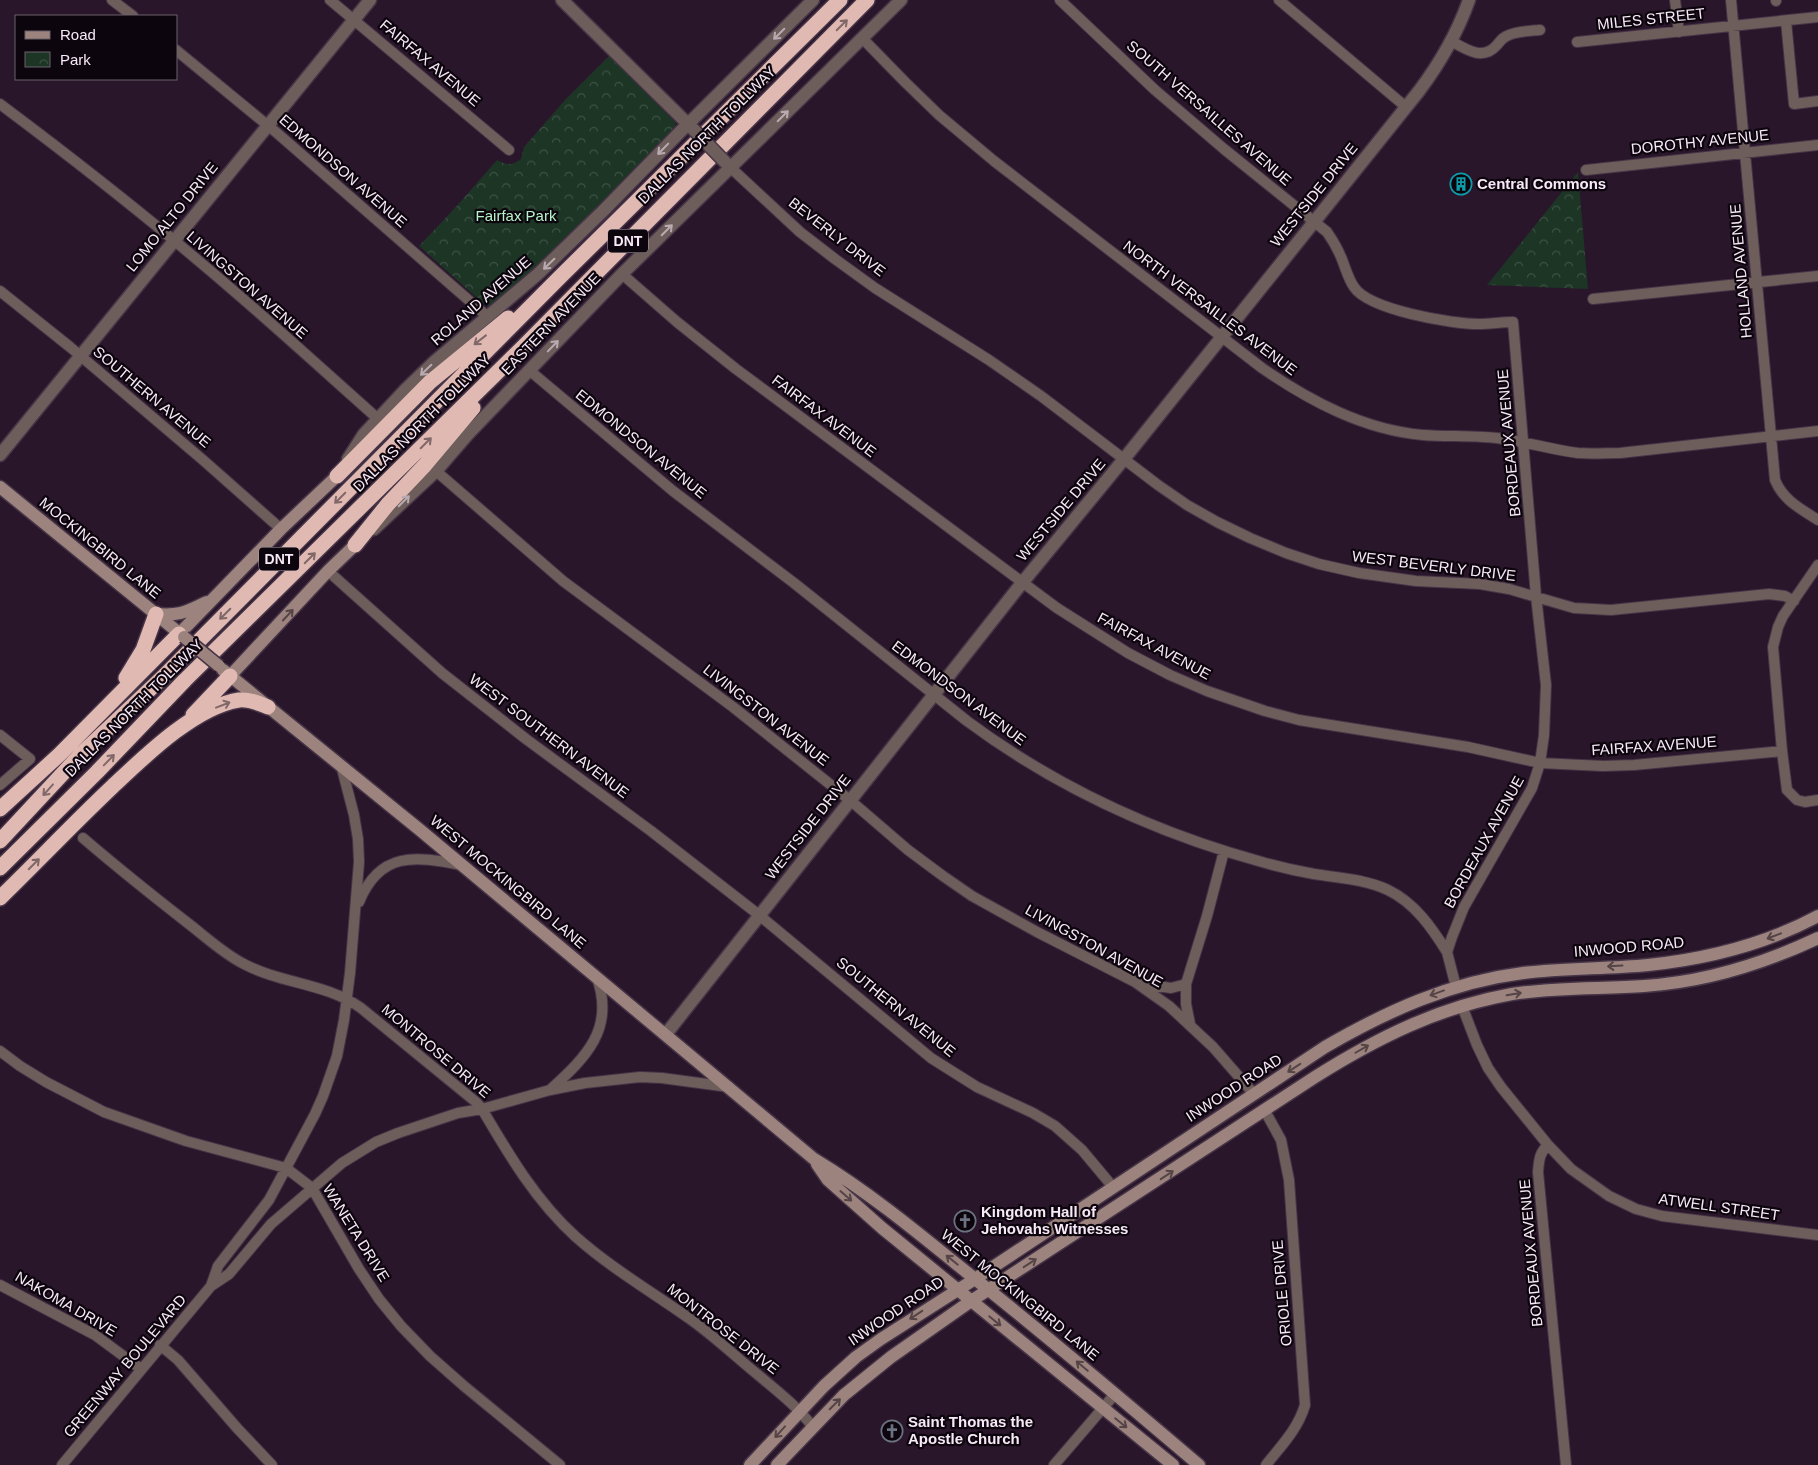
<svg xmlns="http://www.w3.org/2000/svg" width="1818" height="1465" viewBox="0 0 1818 1465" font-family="Arial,sans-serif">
<defs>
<pattern id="park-crowns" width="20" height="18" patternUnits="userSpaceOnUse" patternTransform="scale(1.25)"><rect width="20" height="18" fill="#1c3525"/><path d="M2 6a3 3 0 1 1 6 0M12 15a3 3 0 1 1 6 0" fill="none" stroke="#3e5245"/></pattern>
</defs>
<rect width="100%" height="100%" fill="#29162a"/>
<!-- park -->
<path fill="url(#park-crowns)" d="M 609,56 L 675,122 L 676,127 L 559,246 L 498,303 L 491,307 L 485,305 L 419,246 L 455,208 L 497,160 C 507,165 512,166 521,159 L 524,147 L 565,100 Z
M 1578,172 L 1588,289 L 1487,285 Z"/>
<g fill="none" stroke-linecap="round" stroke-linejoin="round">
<!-- minor casing -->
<g stroke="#463447" stroke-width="12">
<path id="minor" d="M 112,0 L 133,16
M 330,0 L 509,150
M 1060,0 L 1155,90 L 1224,149 L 1327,232 C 1334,242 1339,251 1343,262 C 1346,270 1349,280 1354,287 C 1369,310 1452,324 1479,324 C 1490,324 1502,322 1513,322 L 1536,596 L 1546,685 L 1544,735 L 1540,763 L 1532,788 L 1464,907 L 1452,937 L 1447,952 L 1456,987
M 1279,0 L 1406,107
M 1675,0 L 1679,32
M 1731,0 L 1775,480 C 1783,500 1801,509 1818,520
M 1776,0 L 1776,1
M 1786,21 L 1794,104 L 1818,101
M 862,38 L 905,82 L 939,115 L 994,161 L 1262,368 C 1310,401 1364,430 1423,435 C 1449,437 1477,435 1503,439 C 1528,442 1553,450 1578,453 C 1592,454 1606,453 1620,453 L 1818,431
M 1451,41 C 1467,50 1483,61 1497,45 C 1501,40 1503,37 1509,35 C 1518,31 1531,31 1540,30
M 1577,42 L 1818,17
M 176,50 L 277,133 L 488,317
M 0,104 C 83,166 164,230 242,298 C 287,337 332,378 377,418
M 731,168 L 800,232 L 835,259 L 875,288 L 989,360 L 1041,396 L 1158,485 L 1187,505 L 1217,522 L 1250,538 L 1286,553 L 1319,564 L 1359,573 L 1416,581 L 1480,584 L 1509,589 L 1574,608 L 1611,610 L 1769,594 L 1785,596 L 1794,601
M 1586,170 L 1818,145
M 622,274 L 677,322 L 736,369 L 1057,608 L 1128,653 L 1170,675 L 1207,691 L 1265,711 L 1299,720 L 1468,747 L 1540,763 L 1603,766 L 1634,765 L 1782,751
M 0,291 L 70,347 L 203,460 L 281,529
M 1593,299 L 1818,276
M 529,370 L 673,491 L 794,583 L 967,721 C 1056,787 1156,833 1262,862 C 1279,867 1297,871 1314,874 C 1339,878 1365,879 1388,890 C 1415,903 1432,928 1447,952
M 436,471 L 563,581 L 733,707 L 851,801 L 908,850 L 943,876 L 972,896 L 1037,932 L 1135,982 L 1169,1006 L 1213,1047 L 1254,1094
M 1818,565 L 1783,616 L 1778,627 L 1773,647 L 1782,751 L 1787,790 L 1797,800 L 1805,802 L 1818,800
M 328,571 L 442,673 L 526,739 L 651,831 L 759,915 L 931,1058 L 977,1087 L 1033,1113 L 1055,1126 L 1082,1150 L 1113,1187
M 0,735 L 30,759 L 0,785
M 83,838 C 118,868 153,896 189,924 C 207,938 224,954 244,964 C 282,984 326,983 361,1008 L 476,1102 L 482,1109 C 509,1155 536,1201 576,1237 C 611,1268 652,1292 690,1319 C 714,1336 735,1356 757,1374 C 777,1391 797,1406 812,1426
M 359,902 C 380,851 415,856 461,865
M 1143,984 L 1171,988 L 1186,984
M 1462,1006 L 1477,1045 L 1488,1068 L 1501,1087 L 1548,1145 L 1571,1169 L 1609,1196 L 1636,1209 L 1662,1216 L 1818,1235
M 1190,1024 L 1186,1004 L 1186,984 L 1207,916 L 1224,851
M 0,1051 L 20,1066 L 46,1082 L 104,1112 L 186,1141 L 286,1168 L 312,1188 L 359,1269 L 379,1299 L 401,1326 L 430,1356 L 464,1386 L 560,1465
M 551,1089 C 586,1057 615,1029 597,978
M 1265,1111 L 1281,1140 L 1289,1180 L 1305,1405 C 1298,1429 1281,1446 1266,1465
M 1548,1145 C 1539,1153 1539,1161 1538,1172 L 1566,1465
M 0,1285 L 95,1335 L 141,1369
M 211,1286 L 218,1266 L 269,1200 L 315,1114 L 323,1096 L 337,1056 L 344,1020 L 350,973 L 359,862 L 358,839 L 354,815 L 341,765
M 160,1345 L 178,1360 L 237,1428 L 272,1465
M 62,1465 L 211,1286 L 229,1274 L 271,1224 L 342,1163 L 376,1142 L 398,1133 L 458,1113 L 482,1109 L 550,1090 L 585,1083 L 640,1077 L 662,1078 L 729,1087
M 1054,1465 L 1115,1394"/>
</g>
<!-- tertiary casing -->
<g stroke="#463447" stroke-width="15">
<path id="tertiary" d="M 562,0 L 694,130
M 0,455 L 370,0
M 348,459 L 364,434 L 404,391 L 434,362 L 538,274 L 603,211 L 680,132 L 813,0
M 374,529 L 436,471 L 468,434 L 622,274 L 901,0
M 666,1034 L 1022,583 L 1124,459 L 1419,91 C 1440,63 1457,34 1469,0"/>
</g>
<!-- secondary casing -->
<g stroke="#463447" stroke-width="15">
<path id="secondary" d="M 0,487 L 184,637
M 156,614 C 181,616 185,612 207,602
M 179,634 L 281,529 L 337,476
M 223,670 L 420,830 L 814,1159 C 872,1194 923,1237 975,1279 C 1051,1339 1125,1402 1199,1465
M 230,676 L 328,571 L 355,545
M 817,1164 L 828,1180 L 882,1228 L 1173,1465
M 750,1465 L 824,1386 L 856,1357 L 881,1339 L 975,1279 L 1325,1047 C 1387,1011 1451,982 1523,973 C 1564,968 1606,969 1648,965 C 1706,959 1766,944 1818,916
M 777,1465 L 844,1395 L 891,1357 L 971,1301 L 1315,1077 C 1377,1038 1439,1007 1512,994 C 1556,987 1600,989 1644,986 C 1705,982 1763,964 1818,938"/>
</g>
<!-- motorway casing -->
<g stroke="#463447" stroke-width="18">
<path id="motorway" d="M 337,476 L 430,382 L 508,318
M 355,545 L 388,504 L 425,465 L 473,408
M 126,678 L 143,650 L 156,614
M 193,715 L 230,676
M 0,809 L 59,755 L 179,634
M 0,841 L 80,755 L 163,677 L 559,278 L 840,0
M 0,868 L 97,772 L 185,680 L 523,347 L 867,0
M 0,898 C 37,862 73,824 111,788 C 143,758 194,707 239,700 C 249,699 259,703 268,707"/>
</g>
<!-- minor -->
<use href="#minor" stroke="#6e5e5b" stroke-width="10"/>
<!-- tertiary -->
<use href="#tertiary" stroke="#6e5e5b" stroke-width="12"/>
<!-- secondary -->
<use href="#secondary" stroke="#9c837e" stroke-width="12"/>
<!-- motorway -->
<use href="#motorway" stroke="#e0b9b2" stroke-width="15"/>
<!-- tertiary-bridge casing -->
<g stroke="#463447" stroke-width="15" stroke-linecap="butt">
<path id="tertiary-bridge" d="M 694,130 L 726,163"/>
</g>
<!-- secondary-bridge casing -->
<g stroke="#463447" stroke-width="15" stroke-linecap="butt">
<path id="secondary-bridge" d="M 184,637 L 219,666"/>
</g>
<!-- tertiary-bridge -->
<use href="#tertiary-bridge" stroke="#6e5e5b" stroke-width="12"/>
<!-- secondary-bridge -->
<use href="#secondary-bridge" stroke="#9c837e" stroke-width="12"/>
</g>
<!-- one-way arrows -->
<defs><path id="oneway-shaft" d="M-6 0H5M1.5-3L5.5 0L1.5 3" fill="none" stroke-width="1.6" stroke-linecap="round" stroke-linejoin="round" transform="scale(1.25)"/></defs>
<g stroke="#816868">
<use href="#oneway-shaft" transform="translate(842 25) rotate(-45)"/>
<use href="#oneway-shaft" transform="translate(480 340) rotate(142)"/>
<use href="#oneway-shaft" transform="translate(426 443) rotate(-45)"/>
<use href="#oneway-shaft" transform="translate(340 498) rotate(135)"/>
<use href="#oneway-shaft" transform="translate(310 558) rotate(-45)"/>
<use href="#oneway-shaft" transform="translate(225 614) rotate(135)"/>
<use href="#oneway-shaft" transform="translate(223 705) rotate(-21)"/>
<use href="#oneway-shaft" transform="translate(109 760) rotate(-46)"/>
<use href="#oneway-shaft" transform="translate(48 790) rotate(132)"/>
<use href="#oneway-shaft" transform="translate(34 864) rotate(-45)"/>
</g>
<g stroke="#b9aab1">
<use href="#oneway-shaft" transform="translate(779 34) rotate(135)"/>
<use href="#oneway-shaft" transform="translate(783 116) rotate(-45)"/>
<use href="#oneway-shaft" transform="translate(663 149) rotate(134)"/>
<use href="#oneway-shaft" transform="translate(667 230) rotate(-45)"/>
<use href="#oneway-shaft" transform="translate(549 264) rotate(136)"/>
<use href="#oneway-shaft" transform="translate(553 346) rotate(-46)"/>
<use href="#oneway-shaft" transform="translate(426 370) rotate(136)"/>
<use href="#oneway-shaft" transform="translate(404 501) rotate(-45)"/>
</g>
<g stroke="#544446">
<use href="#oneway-shaft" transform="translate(288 615) rotate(-47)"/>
<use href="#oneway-shaft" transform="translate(1774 936) rotate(159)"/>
<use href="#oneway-shaft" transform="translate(1615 966) rotate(177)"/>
<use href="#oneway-shaft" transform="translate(1437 993) rotate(160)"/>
<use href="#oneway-shaft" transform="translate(1514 994) rotate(-10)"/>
<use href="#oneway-shaft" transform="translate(1362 1049) rotate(-30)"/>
<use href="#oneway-shaft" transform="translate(1294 1068) rotate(147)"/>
<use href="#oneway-shaft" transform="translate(1167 1175) rotate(-33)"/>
<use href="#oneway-shaft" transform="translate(846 1196) rotate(41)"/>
<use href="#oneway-shaft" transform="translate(952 1260) rotate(-141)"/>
<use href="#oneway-shaft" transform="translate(1030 1263) rotate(-33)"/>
<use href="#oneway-shaft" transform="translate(916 1315) rotate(147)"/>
<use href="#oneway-shaft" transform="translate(995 1321) rotate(39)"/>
<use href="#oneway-shaft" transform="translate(1082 1366) rotate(-140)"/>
<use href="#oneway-shaft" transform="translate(835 1404) rotate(-45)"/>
<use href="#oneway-shaft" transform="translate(1121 1423) rotate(39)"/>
<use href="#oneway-shaft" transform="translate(780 1432) rotate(132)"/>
</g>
<!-- icons -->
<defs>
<g id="building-ring" transform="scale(1.125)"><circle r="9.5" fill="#0d050d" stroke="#0f9aa8" stroke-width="1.5"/><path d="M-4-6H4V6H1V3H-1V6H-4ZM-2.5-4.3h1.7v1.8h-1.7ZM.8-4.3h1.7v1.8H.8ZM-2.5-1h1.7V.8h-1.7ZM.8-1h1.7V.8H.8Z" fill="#0f9aa8"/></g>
<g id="church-ring" transform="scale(1.125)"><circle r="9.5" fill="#0d050d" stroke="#6b7280" stroke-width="1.5"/><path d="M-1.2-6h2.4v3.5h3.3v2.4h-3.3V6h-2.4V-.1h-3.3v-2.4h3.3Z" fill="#6b7280"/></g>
</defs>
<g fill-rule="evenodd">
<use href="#building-ring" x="1461" y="184"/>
<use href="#church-ring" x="965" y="1221"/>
<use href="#church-ring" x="892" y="1431"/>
</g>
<g text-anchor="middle" stroke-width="4.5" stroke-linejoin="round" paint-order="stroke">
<!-- shield labels -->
<g fill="#0d050d" stroke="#b1a5b1" stroke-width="1">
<rect x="608" y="229.5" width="40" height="23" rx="4"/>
<rect x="259" y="547.5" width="40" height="23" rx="4"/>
</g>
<g font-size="14" font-weight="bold" fill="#f7e9f7">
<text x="628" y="246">DNT</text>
<text x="279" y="564">DNT</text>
</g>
<!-- street labels -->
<g font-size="15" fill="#f7e9f7" stroke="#0d050d">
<text transform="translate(1651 19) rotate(-6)" y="5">MILES STREET</text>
<text transform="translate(430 63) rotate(40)" y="5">FAIRFAX AVENUE</text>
<text transform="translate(1209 113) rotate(41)" y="5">SOUTH VERSAILLES AVENUE</text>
<text transform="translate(707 135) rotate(-45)" y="5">DALLAS NORTH TOLLWAY</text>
<text transform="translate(1700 142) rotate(-6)" y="5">DOROTHY AVENUE</text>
<text transform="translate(343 171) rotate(41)" y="5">EDMONDSON AVENUE</text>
<text transform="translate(1314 195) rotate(-51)" y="5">WESTSIDE DRIVE</text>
<text transform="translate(172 217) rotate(-51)" y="5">LOMO ALTO DRIVE</text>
<text transform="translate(837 237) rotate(38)" y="5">BEVERLY DRIVE</text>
<text transform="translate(1741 271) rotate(-95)" y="5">HOLLAND AVENUE</text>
<text transform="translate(247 285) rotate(41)" y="5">LIVINGSTON AVENUE</text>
<text transform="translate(481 301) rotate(-41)" y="5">ROLAND AVENUE</text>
<text transform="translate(1210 308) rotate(37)" y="5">NORTH VERSAILLES AVENUE</text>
<text transform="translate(551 324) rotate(-46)" y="5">EASTERN AVENUE</text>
<text transform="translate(152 397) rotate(40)" y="5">SOUTHERN AVENUE</text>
<text transform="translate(824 416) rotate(37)" y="5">FAIRFAX AVENUE</text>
<text transform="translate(422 423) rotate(-45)" y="5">DALLAS NORTH TOLLWAY</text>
<text transform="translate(1509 443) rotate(-95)" y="5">BORDEAUX AVENUE</text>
<text transform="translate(641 444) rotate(39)" y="5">EDMONDSON AVENUE</text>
<text transform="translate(1061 510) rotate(-50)" y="5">WESTSIDE DRIVE</text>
<text transform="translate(100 548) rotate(39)" y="5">MOCKINGBIRD LANE</text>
<text transform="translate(1434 566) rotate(7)" y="5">WEST BEVERLY DRIVE</text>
<text transform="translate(1154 646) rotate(28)" y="5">FAIRFAX AVENUE</text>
<text transform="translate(959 693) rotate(37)" y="5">EDMONDSON AVENUE</text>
<text transform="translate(134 708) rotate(-45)" y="5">DALLAS NORTH TOLLWAY</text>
<text transform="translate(766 715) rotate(38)" y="5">LIVINGSTON AVENUE</text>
<text transform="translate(549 736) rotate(37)" y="5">WEST SOUTHERN AVENUE</text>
<text transform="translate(1654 746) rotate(-4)" y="5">FAIRFAX AVENUE</text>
<text transform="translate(808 827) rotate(-52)" y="5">WESTSIDE DRIVE</text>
<text transform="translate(1484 842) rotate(-61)" y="5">BORDEAUX AVENUE</text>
<text transform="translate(508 882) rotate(40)" y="5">WEST MOCKINGBIRD LANE</text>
<text transform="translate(1094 946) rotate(29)" y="5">LIVINGSTON AVENUE</text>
<text transform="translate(1629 947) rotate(-5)" y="5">INWOOD ROAD</text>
<text transform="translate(896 1007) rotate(39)" y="5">SOUTHERN AVENUE</text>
<text transform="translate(436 1051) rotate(40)" y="5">MONTROSE DRIVE</text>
<text transform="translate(1234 1088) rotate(-33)" y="5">INWOOD ROAD</text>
<text transform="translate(1719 1207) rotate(8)" y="5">ATWELL STREET</text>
<text transform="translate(356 1233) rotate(58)" y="5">WANETA DRIVE</text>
<text transform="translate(1531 1253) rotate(-95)" y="5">BORDEAUX AVENUE</text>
<text transform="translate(1282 1293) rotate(-95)" y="5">ORIOLE DRIVE</text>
<text transform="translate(1020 1295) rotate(39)" y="5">WEST MOCKINGBIRD LANE</text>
<text transform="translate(66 1304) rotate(30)" y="5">NAKOMA DRIVE</text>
<text transform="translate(896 1311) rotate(-34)" y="5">INWOOD ROAD</text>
<text transform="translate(723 1329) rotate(38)" y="5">MONTROSE DRIVE</text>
<text transform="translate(125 1366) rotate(-50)" y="5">GREENWAY BOULEVARD</text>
</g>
<!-- poi labels -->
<g font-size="15" font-weight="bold" fill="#f7e9f7" stroke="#0d050d" text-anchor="start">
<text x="1477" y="189">Central Commons</text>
<text x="981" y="1217">Kingdom Hall of<tspan x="981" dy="17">Jehovahs Witnesses</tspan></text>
<text x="908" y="1427">Saint Thomas the<tspan x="908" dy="17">Apostle Church</tspan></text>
</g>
<!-- park labels -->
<g font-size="15" fill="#b3f5c8" stroke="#0d050d">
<text x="516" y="221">Fairfax Park</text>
</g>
</g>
<!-- legend -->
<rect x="15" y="15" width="162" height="65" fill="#0d050d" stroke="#6b606b"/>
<rect x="25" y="31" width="25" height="8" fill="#9c837e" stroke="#6b606b"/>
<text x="60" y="40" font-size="15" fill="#f7e9f7">Road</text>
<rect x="25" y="52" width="25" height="15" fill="url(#park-crowns)" stroke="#6b606b"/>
<text x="60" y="65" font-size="15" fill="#f7e9f7">Park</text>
</svg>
